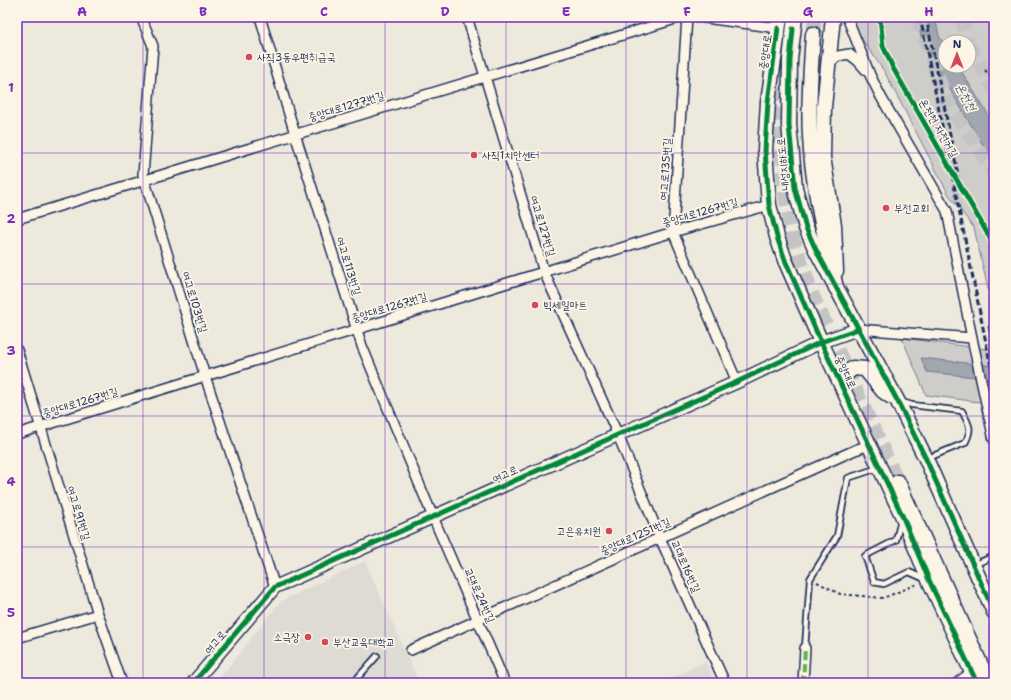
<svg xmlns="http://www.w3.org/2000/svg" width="1011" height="700" viewBox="0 0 1011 700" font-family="'Shantell Sans','Poor Story',sans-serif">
<rect width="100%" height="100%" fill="#eee9dd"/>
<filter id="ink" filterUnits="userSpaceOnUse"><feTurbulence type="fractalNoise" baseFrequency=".025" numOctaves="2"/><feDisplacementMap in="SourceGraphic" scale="8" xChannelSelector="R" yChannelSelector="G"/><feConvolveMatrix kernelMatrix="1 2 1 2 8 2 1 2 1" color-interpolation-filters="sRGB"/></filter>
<g filter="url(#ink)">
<!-- built -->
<path fill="#dedbd4" d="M 365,561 L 419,683 L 216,683 L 281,601 Z
M 705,661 L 716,683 L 663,683 Z"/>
<!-- green -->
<path fill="#cfcdca" stroke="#757e94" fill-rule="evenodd" d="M 852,17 L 991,17 L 994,23 L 994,315 L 974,228 L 949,195 L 884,71 L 860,36 ZM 945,42 L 969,42 L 969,66 L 945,66 Z
M 902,338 L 994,350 L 994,404 L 926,395 Z"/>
<!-- water -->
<path fill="#a2a7af" stroke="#6c778f" d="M 916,17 L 935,17 L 939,36 L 945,46 L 945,66 L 958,66 L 994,124 L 994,164 L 923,44 Z
M 921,358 L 994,366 L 994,379 L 927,372 Z"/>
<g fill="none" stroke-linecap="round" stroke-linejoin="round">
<!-- trunk-tunnel -->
<path stroke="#c4c4c4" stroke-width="14" stroke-dasharray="14 7" stroke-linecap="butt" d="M 917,17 L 947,102 L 994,173
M 961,17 L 968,42
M 813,34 L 815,17
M 969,44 L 994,90
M 784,87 L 780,141 L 785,196 L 793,238 L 813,296 L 898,482"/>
<!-- service casing -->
<g stroke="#1b2f5e" stroke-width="8">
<path id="service" d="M 902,402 L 912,405 L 962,411 C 969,425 973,428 965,443 L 928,458
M 901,520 L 896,540 L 865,556 L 874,582 L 884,584 L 909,572 L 925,579
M 976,564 L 994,556
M 805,648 L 810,579 L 837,536 L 848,478 L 878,468
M 353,683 L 377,656"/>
</g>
<!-- minor casing -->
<g stroke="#1b2f5e" stroke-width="12">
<path id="minor" d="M 141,17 L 153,46 L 143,175 L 205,376 L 275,587
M 260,17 L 295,134 L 362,346 L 433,517 L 505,683
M 467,17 L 544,272 L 618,435 L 660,538 L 725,683
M 687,17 L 673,232 L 737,382
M 698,17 L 778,28
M 847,17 L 870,75 L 881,97 L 947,211 L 972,338 L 994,440
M 828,64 L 838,56 L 849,54 L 858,61 L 866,70
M 17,219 L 682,17
M 858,329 L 972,338
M 17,350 L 98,614 L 122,683
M 17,434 L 673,232 L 769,205
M 17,638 L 98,614
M 411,650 L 855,450 L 869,445
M 803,683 L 805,648
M 957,683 L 972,672"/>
</g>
<!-- secondary casing -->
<g stroke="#1b2f5e" stroke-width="15">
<path id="secondary" d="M 193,683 L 275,587 L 737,382 L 821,342 L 858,329"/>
</g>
<!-- primary casing -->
<g stroke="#1b2f5e" stroke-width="17">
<path id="primary" d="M 780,17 L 768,102 L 765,150 L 769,205 L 777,237 L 785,260 L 821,342 L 902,515 L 929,580 L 977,683
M 795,17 L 790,60 L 789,125 L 792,155 L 795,188 L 806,228 L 817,252 L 897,400 L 926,459 L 994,612
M 833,17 L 824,107 L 823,157 L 834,225 L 836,271
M 843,390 L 845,375 L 853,368 L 865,369 L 883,391 L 890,396"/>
</g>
<!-- trunk casing -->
<g stroke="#1b2f5e" stroke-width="17">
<path id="trunk" d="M 813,34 C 811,67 808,101 810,135 C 812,186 825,237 836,288
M 898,482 L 989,683"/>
</g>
<!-- path -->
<path stroke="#1b2f5e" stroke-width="2" stroke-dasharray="3 3" stroke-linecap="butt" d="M 985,70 L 994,81
M 817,582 L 840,594 L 883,598 L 918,584"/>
<!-- service -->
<use href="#service" stroke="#fcf5e5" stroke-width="4.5"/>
<!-- minor -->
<use href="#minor" stroke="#fcf5e5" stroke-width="9"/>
<!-- secondary -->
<use href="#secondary" stroke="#fcf5e5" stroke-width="12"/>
<!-- primary -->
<use href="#primary" stroke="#fcf5e5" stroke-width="14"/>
<!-- trunk -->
<use href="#trunk" stroke="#fcf5e5" stroke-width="14"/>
<!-- rail -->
<path stroke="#1b2f5e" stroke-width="3" stroke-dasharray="6 3" stroke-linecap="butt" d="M 920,17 L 994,382
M 926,17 L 962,194
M 989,326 L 994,351"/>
<!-- quiet -->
<path stroke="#55b248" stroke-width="4" stroke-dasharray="8 4" stroke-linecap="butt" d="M 803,683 L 805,648"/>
<!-- cycleway casing -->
<g stroke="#fcf5e5" stroke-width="8">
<path id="cycleway" d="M 880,17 L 883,46 L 893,68 L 994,245
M 778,28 L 768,102 L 765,150 L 769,205 L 777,237 L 785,260 L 821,342 L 902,515 L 929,580 L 977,683
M 793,29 L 790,60 L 789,125 L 795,188 L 806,228 L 817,252 L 897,400 L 926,459 L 994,612
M 193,683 L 275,587 L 737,382 L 821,342 L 858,329"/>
</g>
<!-- cycleway -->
<use href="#cycleway" stroke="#00873e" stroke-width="5"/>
</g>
</g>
<!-- grid -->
<path fill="none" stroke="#7b2cbf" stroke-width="1" stroke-opacity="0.55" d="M 143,17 L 143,683M 264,17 L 264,683M 385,17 L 385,683M 506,17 L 506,683M 626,17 L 626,683M 747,17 L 747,683M 868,17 L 868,683M 17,153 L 994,153M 17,284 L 994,284M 17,416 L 994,416M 17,547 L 994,547"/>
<!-- markers -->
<g fill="#d1495b" stroke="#fcf5e5" stroke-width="1.5">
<circle cx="249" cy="57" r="4"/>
<circle cx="474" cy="155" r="4"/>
<circle cx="886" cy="208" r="4"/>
<circle cx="535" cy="305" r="4"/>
<circle cx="609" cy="531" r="4"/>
<circle cx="308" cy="637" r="4"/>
<circle cx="325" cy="642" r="4"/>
</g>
<g text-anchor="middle" stroke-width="3.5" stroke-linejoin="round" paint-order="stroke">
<!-- street labels -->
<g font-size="11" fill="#1b2f5e" stroke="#fcf5e5">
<text transform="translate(765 52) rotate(-82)" y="4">중앙대로</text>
<text transform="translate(346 106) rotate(-17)" y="4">중앙대로1277번길</text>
<text transform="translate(939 128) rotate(60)" y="4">온천천 자전거길</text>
<text transform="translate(783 164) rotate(-96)" y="4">내성지하도로</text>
<text transform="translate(665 169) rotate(-86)" y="4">여고로135번길</text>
<text transform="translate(700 212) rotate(-16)" y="4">중앙대로1267번길</text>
<text transform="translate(543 226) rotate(73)" y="4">여고로127번길</text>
<text transform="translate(349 266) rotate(73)" y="4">여고로113번길</text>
<text transform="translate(195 302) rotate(73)" y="4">여고로103번길</text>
<text transform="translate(389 307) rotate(-17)" y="4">중앙대로1267번길</text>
<text transform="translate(846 372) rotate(65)" y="4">중앙대로</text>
<text transform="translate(80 402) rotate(-17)" y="4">중앙대로1267번길</text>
<text transform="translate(505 474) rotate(-24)" y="4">여고로</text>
<text transform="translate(79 513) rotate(73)" y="4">여고로91번길</text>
<text transform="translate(635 536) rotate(-24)" y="4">중앙대로1251번길</text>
<text transform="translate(686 566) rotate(66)" y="4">교대로16번길</text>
<text transform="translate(480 595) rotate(66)" y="4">교대로24번길</text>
<text transform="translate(215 642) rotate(-49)" y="4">여고로</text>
</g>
<!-- poi labels -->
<g font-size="11" fill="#1b2f5e" stroke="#fcf5e5" text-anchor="start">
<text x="257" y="61">사직3동우편취급국</text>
<text x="482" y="159">사직1치안센터</text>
<text x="894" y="212">부전교회</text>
<text x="543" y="309">빅세일마트</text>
<text x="601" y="535" text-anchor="end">고은유치원</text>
<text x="300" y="641" text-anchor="end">소극장</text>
<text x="333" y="646">부산교육대학교</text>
</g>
<!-- water labels -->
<g font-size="12" font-style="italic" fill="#445376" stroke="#fcf5e5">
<text transform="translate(966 97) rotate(62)" y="4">온천천</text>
</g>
</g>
<!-- margin -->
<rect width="1011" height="700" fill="none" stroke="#fcf5e5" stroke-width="44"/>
<!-- north arrow -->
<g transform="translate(957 54)"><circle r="19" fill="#fcf5e5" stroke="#a2a6af"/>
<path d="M0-3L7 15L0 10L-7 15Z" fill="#d1495b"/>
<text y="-6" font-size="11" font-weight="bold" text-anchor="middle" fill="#1b2f5e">N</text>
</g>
<rect x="22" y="22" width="967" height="656" fill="none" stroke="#7b2cbf" stroke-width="1.5"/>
<g font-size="13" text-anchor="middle" font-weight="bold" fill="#7b2cbf">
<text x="82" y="16">A</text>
<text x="203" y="16">B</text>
<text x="324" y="16">C</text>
<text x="445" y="16">D</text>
<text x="566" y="16">E</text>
<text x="687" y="16">F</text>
<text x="808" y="16">G</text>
<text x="929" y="16">H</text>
<text x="11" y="92">1</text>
<text x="11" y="223">2</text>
<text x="11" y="355">3</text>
<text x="11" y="486">4</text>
<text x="11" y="617">5</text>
</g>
</svg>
